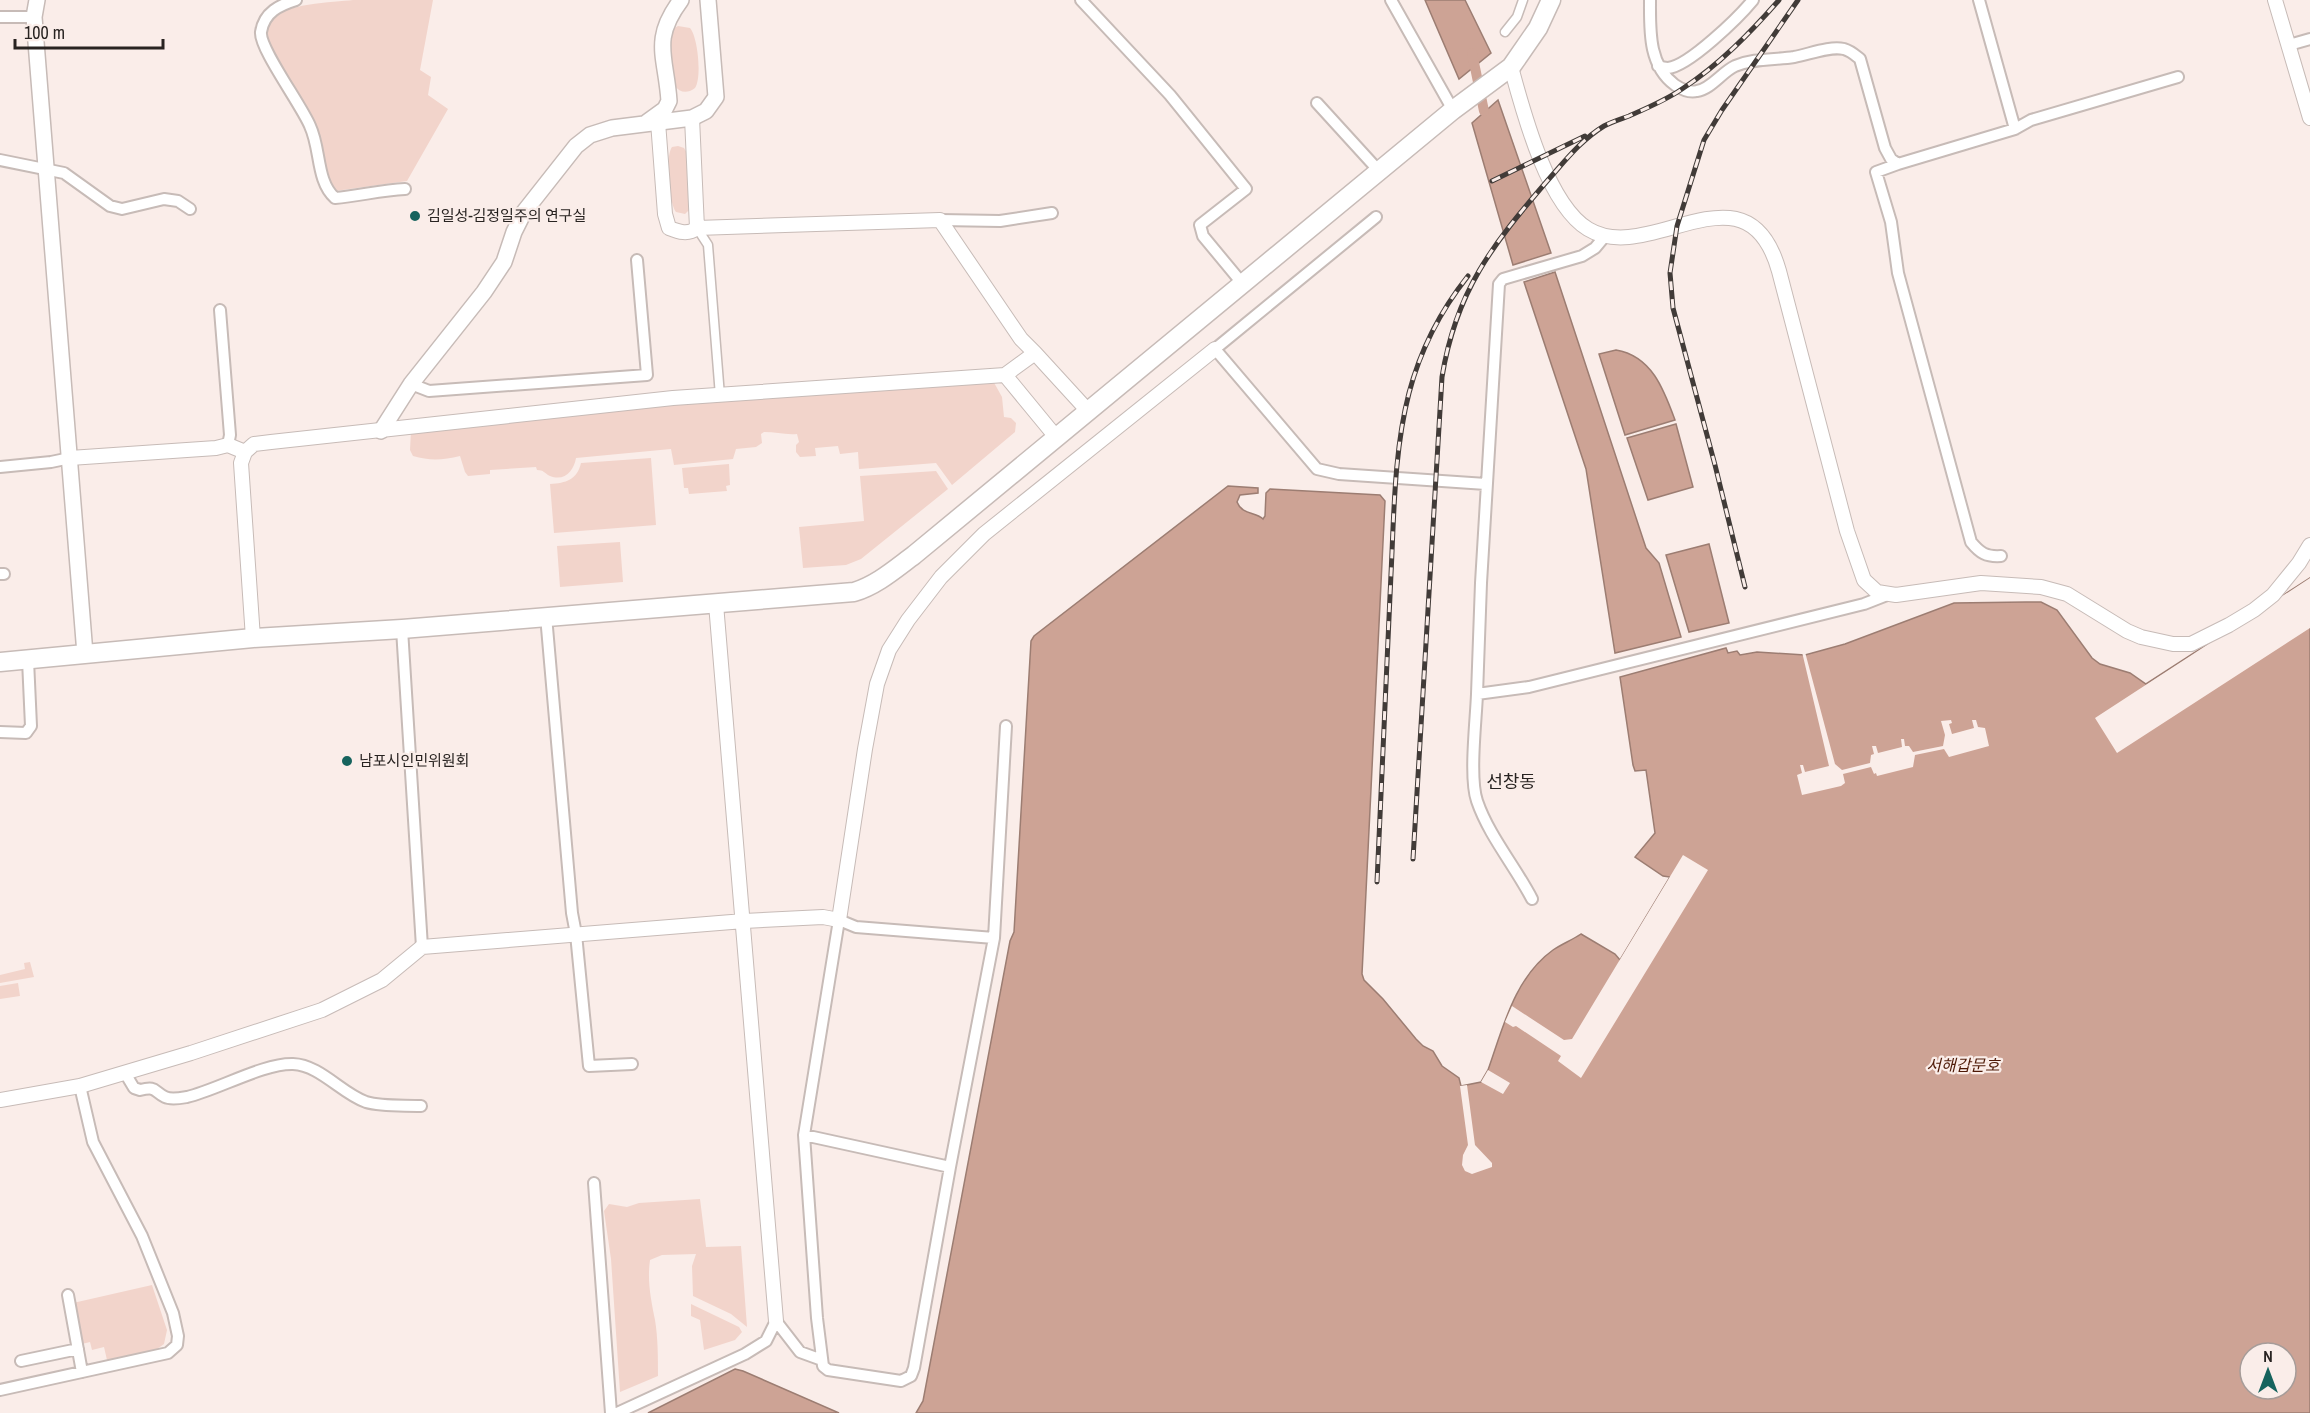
<svg xmlns="http://www.w3.org/2000/svg" width="2310" height="1413" viewBox="0 0 2310 1413" font-family="'Archivo Narrow','Noto Sans KR',sans-serif">
<rect width="100%" height="100%" fill="#faede9"/>
<!-- green -->
<path fill="#f2d4cb" d="M 353,0 L 433,0 L 420,70 L 431,77 L 428,95 L 448,109 L 407,181 L 335,191 C 325,172 324,154 319,134 C 315,118 303,103 295,89 C 286,72 256,39 270,20 C 281,4 334,2 353,0 Z
M 678,26 L 690,28 C 698,37 702,78 695,88 C 687,94 680,93 674,85 L 669,37 L 671,30 Z
M 678,146 L 684,148 L 688,155 L 691,208 L 685,214 L 676,212 C 669,203 665,156 672,147 Z
M 992,379 L 1002,397 L 1004,417 L 1011,418 L 1016,423 L 1015,432 L 952,485 L 936,463 L 859,469 L 858,452 L 840,454 L 838,446 L 815,448 L 816,456 L 800,457 L 796,452 L 796,445 L 799,442 L 797,434 C 785,435 776,432 764,432 L 761,434 L 762,443 L 756,447 L 736,449 L 733,459 L 674,465 L 671,449 L 576,458 C 574,470 565,482 550,476 C 544,473 544,470 537,470 L 536,467 L 490,470 L 490,474 L 468,476 L 465,472 L 460,456 C 443,460 430,461 413,456 L 410,450 L 411,431 L 672,403 Z
M 651,458 L 656,525 L 554,533 L 550,484 C 566,483 577,480 581,463 Z
M 729,464 L 730,485 L 726,486 L 727,491 L 689,494 L 688,488 L 684,488 L 682,468 Z
M 936,471 L 948,489 L 861,559 L 846,565 L 803,568 L 799,527 L 864,521 L 860,476 Z
M 620,542 L 623,582 L 560,587 L 557,546 Z
M 30,962 L 34,977 L 0,983 L 0,975 L 25,969 L 24,963 Z
M 18,983 L 20,996 L 0,999 L 0,986 Z
M 700,1199 L 706,1247 L 741,1246 L 747,1327 L 731,1314 L 693,1296 L 692,1266 L 696,1254 L 662,1255 L 650,1260 C 647,1281 651,1300 655,1320 C 658,1338 658,1358 658,1376 L 620,1392 L 611,1259 L 604,1211 L 609,1204 L 627,1207 L 639,1203 Z
M 152,1285 L 167,1330 L 164,1344 L 157,1349 L 107,1360 L 104,1347 L 92,1350 L 90,1342 L 82,1344 L 73,1303 Z
M 691,1304 L 739,1327 L 742,1332 L 735,1340 L 704,1350 L 700,1320 L 691,1316 Z"/>
<!-- water -->
<path fill="#cda395" stroke="#9c7d72" stroke-width="1.5" fill-rule="evenodd" d="M 1425,0 L 1465,0 L 1491,53 L 1459,79 Z
M 1498,100 L 1551,253 L 1513,265 L 1472,123 Z
M 1555,272 L 1646,548 L 1659,563 L 1681,637 L 1615,653 L 1586,469 L 1524,282 Z
M 1616,350 C 1652,356 1664,390 1675,420 L 1625,435 L 1599,354 Z
M 1676,424 L 1693,487 L 1648,500 L 1627,438 Z
M 1228,486 L 1258,488 L 1258,493 L 1240,495 L 1237,502 C 1242,515 1256,512 1263,519 L 1265,516 L 1266,493 L 1270,489 L 1380,495 L 1385,501 L 1362,974 L 1364,980 L 1383,999 L 1416,1039 L 1423,1046 L 1433,1051 L 1442,1066 L 1459,1078 L 1461,1086 L 1481,1082 L 1488,1070 C 1503,1028 1514,978 1553,950 C 1562,944 1572,940 1581,934 L 1615,954 L 1620,960 L 1670,877 L 1663,876 L 1635,857 L 1655,833 L 1646,770 L 1635,771 L 1633,765 L 1620,677 L 1726,648 L 1728,653 L 1737,651 L 1740,655 L 1757,652 L 1805,655 L 1845,644 L 1954,603 L 2026,602 L 2041,602 L 2057,610 L 2092,658 L 2100,664 L 2130,673 L 2146,684 L 2310,578 L 2310,1413 L 916,1413 L 923,1401 L 1010,941 L 1014,932 L 1031,641 L 1034,636 ZM 2250,1353 L 2286,1353 L 2286,1389 L 2250,1389 Z
M 1709,544 L 1729,623 L 1689,632 L 1666,555 Z
M 735,1369 L 743,1371 L 839,1413 L 648,1413 Z"/>
<!-- pier -->
<path fill="#faede9" d="M 2310,578 L 2310,628 L 2117,753 L 2095,718 Z
M 1802,652 L 1805,652 L 1835,764 L 1842,770 L 1870,763 L 1871,755 L 1874,754 L 1872,746 L 1876,746 L 1878,753 L 1902,747 L 1901,739 L 1904,739 L 1905,746 L 1909,746 L 1913,752 L 1943,746 L 1945,735 L 1941,721 L 1951,720 L 1952,723 L 1949,724 L 1952,734 L 1974,728 L 1972,720 L 1976,720 L 1978,727 L 1985,728 L 1989,746 L 1949,757 L 1944,749 L 1915,755 L 1913,767 L 1877,776 L 1876,773 L 1874,774 L 1871,767 L 1843,774 L 1845,783 L 1841,786 L 1802,795 L 1797,775 L 1802,773 L 1800,765 L 1803,765 L 1805,772 L 1829,766 Z
M 1683,855 L 1708,870 L 1581,1078 L 1558,1061 L 1561,1056 L 1516,1026 L 1513,1027 L 1505,1022 L 1512,1006 L 1564,1040 L 1572,1039 Z
M 1488,1070 L 1510,1083 L 1503,1094 L 1481,1082 Z
M 1467,1085 L 1475,1145 L 1492,1163 L 1492,1167 L 1472,1174 L 1465,1171 L 1462,1165 L 1463,1155 L 1468,1145 L 1460,1086 Z"/>
<g fill="none" stroke-linecap="round" stroke-linejoin="round">
<!-- canal -->
<path stroke="#cda395" stroke-width="10" d="M 1472,53 L 1484,111"/>
<!-- pedestrian casing -->
<g stroke="#c7bbb7" stroke-width="11">
<path id="pedestrian" d="M 1505,32 L 1517,17 L 1523,0
M 697,228 L 708,245 L 720,396"/>
</g>
<!-- minor casing -->
<g stroke="#c7bbb7" stroke-width="14">
<path id="minor" d="M 296,0 C 280,5 264,12 261,32 C 259,48 302,106 310,126 C 321,149 316,181 335,198 C 359,196 381,190 405,189
M 1081,0 L 1170,95 L 1246,189 L 1200,225 L 1203,236 L 1242,283
M 1391,0 L 1453,110
M 1650,0 C 1650,30 1648,65 1675,85 C 1681,89 1689,93 1697,91 C 1711,89 1722,72 1735,66 C 1754,58 1775,60 1794,57 C 1810,54 1829,46 1844,49 C 1851,51 1855,55 1860,59 L 1885,148 L 1891,159 L 1898,164 L 2015,129 L 2031,120 L 2178,77
M 1979,0 L 2015,129
M 0,17 L 34,17
M 2289,45 L 2310,39
M 1658,66 C 1661,67 1664,68 1668,68 C 1689,66 1739,17 1753,0
M 1317,103 L 1379,171
M 0,160 L 64,173 L 110,206 L 122,209 L 164,199 L 178,201 L 190,209
M 1898,164 L 1876,172 L 1891,222 L 1898,273 L 1971,542 C 1980,553 1986,557 2001,556
M 1376,217 L 1215,349 L 1317,469 L 1339,474 L 1486,484
M 940,220 L 1000,221 L 1052,213
M 220,310 L 230,435 L 228,445
M 411,384 L 429,391 L 647,375 L 637,260
M 0,467 L 51,462 L 70,458
M 0,574 L 4,574
M 546,616 L 572,913 L 576,934 L 589,1066 L 632,1064
M 402,629 L 422,947
M 1477,694 L 1481,583 L 1499,284 L 1503,279 L 1582,256 L 1595,248 L 1605,236
M 0,732 L 26,733 L 31,726 L 28,660
M 1532,899 C 1515,866 1489,836 1477,801 C 1469,778 1476,721 1477,694 L 1529,687 L 1864,604 L 1887,595
M 994,938 L 856,927 L 839,920 L 804,1135 L 817,1318 L 823,1366 L 828,1370 L 901,1381 L 911,1376 L 914,1368 L 950,1167 L 994,938 L 1006,726
M 125,1073 L 134,1088 L 140,1090 C 157,1086 153,1091 165,1097 C 171,1100 181,1098 187,1097 C 217,1090 264,1063 293,1064 C 320,1065 341,1093 366,1102 C 383,1107 404,1105 421,1106
M 804,1135 L 950,1167
M 594,1183 L 611,1413
M 68,1295 L 82,1372
M 21,1361 L 78,1349
M 0,1390 L 168,1353 L 177,1345 L 178,1336 L 173,1313 L 142,1236 L 93,1142 L 80,1086
M 617,1413 L 745,1354 L 766,1341 L 776,1321 L 800,1352 L 822,1360"/>
</g>
<!-- tertiary casing -->
<g stroke="#c7bbb7" stroke-width="16">
<path id="tertiary" d="M 2275,0 L 2310,118
M 1511,67 C 1523,111 1547,204 1588,229 C 1650,267 1747,157 1779,271 L 1847,531 L 1864,580 L 1877,592 L 1896,595 L 1981,583 L 2041,587 L 2067,594 L 2127,631 L 2141,637 L 2173,644 L 2191,644 L 2229,625 L 2254,610 L 2273,595 L 2299,563 L 2310,545
M 692,118 L 697,228
M 658,122 L 665,214 L 669,228 C 679,232 688,235 697,228 L 940,220 L 1021,339 L 1035,353
M 1056,437 L 1005,375 L 1035,353 L 1089,412
M 245,452 L 241,463 L 253,638
M 70,458 L 216,448 L 228,445 L 245,452 L 254,444 L 271,442 L 673,398 L 1005,375
M 716,604 L 776,1321
M 0,1100 L 80,1086 L 191,1053 L 322,1010 L 382,980 L 422,947 L 744,921 L 823,917 L 839,920 L 865,749 L 877,684 L 889,650 L 908,620 L 941,577 L 984,534 L 1215,349"/>
</g>
<!-- secondary casing -->
<g stroke="#c7bbb7" stroke-width="18">
<path id="secondary" d="M 37,0 L 34,17 L 85,654
M 647,122 L 665,109 L 669,101 C 666,56 651,40 681,0
M 381,431 L 411,384 L 484,292 L 504,262 L 514,232 L 524,212 L 576,146 L 590,135 L 612,128 L 692,118 L 706,111 L 716,97 L 708,0"/>
</g>
<!-- primary casing -->
<g stroke="#c7bbb7" stroke-width="21">
<path id="primary" d="M 0,662 L 253,638 L 402,629 L 854,592 C 877,585 895,569 914,555 L 1453,110 L 1511,67 L 1538,28 L 1551,0"/>
</g>
<!-- pedestrian -->
<use href="#pedestrian" stroke="#fff" stroke-width="8"/>
<!-- minor -->
<use href="#minor" stroke="#fff" stroke-width="10"/>
<!-- tertiary -->
<use href="#tertiary" stroke="#fff" stroke-width="14"/>
<!-- secondary -->
<use href="#secondary" stroke="#fff" stroke-width="15"/>
<!-- primary -->
<use href="#primary" stroke="#fff" stroke-width="18"/>
<!-- rail casing -->
<g stroke="#413b38" stroke-width="5">
<path id="rail" d="M 1492,181 L 1585,136
M 1745,587 L 1715,465 L 1673,308 L 1670,273 L 1677,226 L 1704,140 L 1722,110 L 1798,0
M 1413,859 L 1442,377 C 1456,291 1492,245 1548,180 C 1565,161 1581,140 1604,126 C 1611,122 1621,119 1629,116 C 1647,108 1666,100 1682,89 C 1719,65 1750,33 1779,0
M 1377,882 C 1382,779 1386,676 1391,574 C 1394,514 1394,451 1409,393 C 1420,351 1441,310 1468,276"/>
</g>
<!-- rail -->
<use href="#rail" stroke="#faede9" stroke-width="3" stroke-dasharray="9" stroke-linecap="butt"/>
</g>
<!-- markers -->
<g fill="#16635d" stroke="#faede9" stroke-width="2">
<circle cx="415" cy="216" r="6"/>
<circle cx="347" cy="761" r="6"/>
</g>
<g text-anchor="middle" stroke-width="4.5" stroke-linejoin="round" paint-order="stroke">
<!-- poi labels -->
<g font-size="15" fill="#282321" stroke="#faede9" text-anchor="start">
<text x="427" y="221">김일성-김정일주의 연구실</text>
<text x="359" y="766">남포시인민위원회</text>
</g>
<!-- water labels -->
<g font-size="16" font-style="italic" fill="#4e1906" stroke="#faede9">
<text x="1963" y="1071">서해갑문호</text>
</g>
<!-- quarter labels -->
<g font-size="18" fill="#282321" stroke="#faede9">
<text x="1511" y="788">선창동</text>
</g>
</g>
<!-- north arrow -->
<g transform="translate(2268 1371)"><circle r="28" fill="#faede9" stroke="#a69c99" stroke-width="1.5"/>
<path d="M0-4.5L10 22L0 15L-10 22Z" fill="#16635d"/>
<text y="-9" font-size="16" font-weight="bold" text-anchor="middle" fill="#282321">N</text>
</g>
<!-- scale -->
<path d="M15 39v9h148v-9" fill="none" stroke="#282321" stroke-width="3"/>
<text x="24" y="39" font-size="18" fill="#282321" stroke="#faede9" stroke-width="4.5" paint-order="stroke">100 m</text>
</svg>
